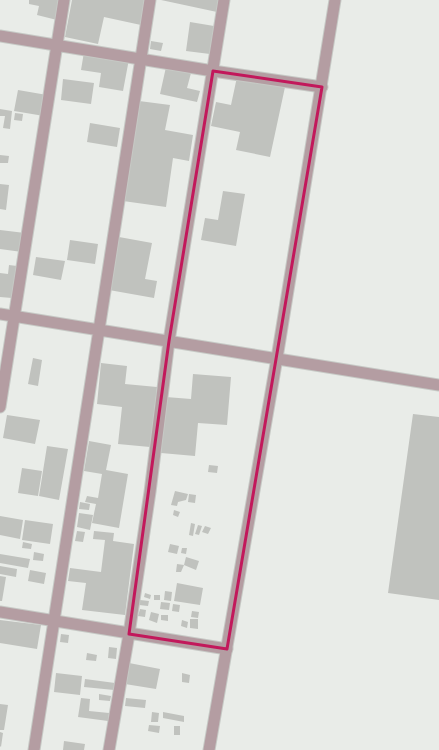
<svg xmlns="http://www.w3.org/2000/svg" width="439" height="750" viewBox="0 0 439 750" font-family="Roboto,sans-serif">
<rect width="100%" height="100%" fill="#e9ece8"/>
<!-- building -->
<path fill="#c0c2be" d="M 29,0 L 62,0 L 57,20 L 37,15 L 39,6 L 29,4 Z
M 72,0 L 146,0 L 141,25 L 104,17 L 98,44 L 65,37 Z
M 161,0 L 219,0 L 217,12 Z
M 190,22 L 214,26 L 210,54 L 186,51 Z
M 151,41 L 163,43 L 161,51 L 150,49 Z
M 84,52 L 129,59 L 123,91 L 99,87 L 101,73 L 81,70 Z
M 166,67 L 191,73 L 187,88 L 200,91 L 197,102 L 160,94 Z
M 237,77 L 285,87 L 270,157 L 236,150 L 240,132 L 211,126 L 216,102 L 231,105 Z
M 63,79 L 94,83 L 91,104 L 61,100 Z
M 18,90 L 47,95 L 44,116 L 14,111 Z
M 139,101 L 170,105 L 165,130 L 193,135 L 189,161 L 173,158 L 166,207 L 123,201 Z
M 0,109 L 12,111 L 10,129 L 3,128 L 5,116 L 0,116 Z
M 15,113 L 23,114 L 22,121 L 14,120 Z
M 90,123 L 120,128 L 117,147 L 87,142 Z
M 0,155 L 9,156 L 8,163 L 0,163 Z
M 0,184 L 9,185 L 6,210 L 0,209 Z
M 223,191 L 245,194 L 236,246 L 201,240 L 205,218 L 218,220 Z
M 0,230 L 25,233 L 22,252 L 0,249 Z
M 119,237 L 152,243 L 145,279 L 157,281 L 154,298 L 109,290 Z
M 70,240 L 98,244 L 95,264 L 67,260 Z
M 36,257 L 65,261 L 61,280 L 33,275 Z
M 9,265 L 17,266 L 12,298 L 0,297 L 0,273 L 8,274 Z
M 33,358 L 42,360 L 38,386 L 28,384 Z
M 101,363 L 127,366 L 125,384 L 157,387 L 150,447 L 118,444 L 122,407 L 97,404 Z
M 193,374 L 231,377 L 227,425 L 198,423 L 195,456 L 161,453 L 166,397 L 191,399 Z
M 413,414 L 439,417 L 439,600 L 388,593 Z
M 7,415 L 40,420 L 35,444 L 3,438 Z
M 89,441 L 111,445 L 106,470 L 128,474 L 119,528 L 92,523 L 96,504 L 85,502 L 87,496 L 98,498 L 102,474 L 84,471 Z
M 47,446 L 68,449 L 59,500 L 39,496 Z
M 209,465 L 218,466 L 217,473 L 208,472 Z
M 22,468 L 42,471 L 38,496 L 18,493 Z
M 175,491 L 188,494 L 186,500 L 178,502 L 177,506 L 171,505 Z
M 189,494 L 196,495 L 195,503 L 188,502 Z
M 80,502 L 90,504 L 89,510 L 79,509 Z
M 174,510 L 180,512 L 178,517 L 173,515 Z
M 79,513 L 93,515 L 90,530 L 77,527 Z
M 0,516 L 23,520 L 20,539 L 0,535 Z
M 25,520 L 53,524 L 50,544 L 22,540 Z
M 191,523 L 195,524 L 193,536 L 189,535 Z
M 198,525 L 202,526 L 199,535 L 195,534 Z
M 205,526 L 211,528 L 208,534 L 202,532 Z
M 77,531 L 85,532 L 83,542 L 75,541 Z
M 94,531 L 114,533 L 113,541 L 134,544 L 125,615 L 82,610 L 86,583 L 68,581 L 70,568 L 101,572 L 105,540 L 93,539 Z
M 23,542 L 32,544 L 31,549 L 22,548 Z
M 170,544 L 179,546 L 177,554 L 168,552 Z
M 182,548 L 187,548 L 186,554 L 181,553 Z
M 34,552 L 44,554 L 43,561 L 33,560 Z
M 0,554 L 30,559 L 28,568 L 0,563 Z
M 186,557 L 199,561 L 196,570 L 184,565 L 181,572 L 176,572 L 177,564 L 184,565 Z
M 0,566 L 17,569 L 16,577 L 0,574 Z
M 30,570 L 46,573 L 44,584 L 28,581 Z
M 0,576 L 6,577 L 2,601 L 0,601 Z
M 177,583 L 203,588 L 200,605 L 174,601 Z
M 165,591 L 172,592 L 171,601 L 164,600 Z
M 145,593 L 151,595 L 150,599 L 144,597 Z
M 154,595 L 160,595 L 160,600 L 154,600 Z
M 140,600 L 149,601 L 148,606 L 139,605 Z
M 161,602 L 170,603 L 169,610 L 160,609 Z
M 173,604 L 180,605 L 179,612 L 172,611 Z
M 140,609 L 146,610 L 145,617 L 138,616 Z
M 192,611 L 199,612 L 198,618 L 191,617 Z
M 151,612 L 159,614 L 157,623 L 149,620 Z
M 161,615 L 168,615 L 168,621 L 161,620 Z
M 190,619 L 198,619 L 198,629 L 190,628 Z
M 0,620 L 41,625 L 37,649 L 0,643 Z
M 182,620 L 188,622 L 187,628 L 181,626 Z
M 61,634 L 69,635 L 68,643 L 60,642 Z
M 109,647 L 117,648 L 116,659 L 108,658 Z
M 87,653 L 97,655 L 96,661 L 86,660 Z
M 129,663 L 160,669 L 156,689 L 125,684 Z
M 56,673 L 82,676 L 80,695 L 54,692 Z
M 182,673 L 190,675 L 189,683 L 182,682 Z
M 85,679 L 115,683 L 114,690 L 84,687 Z
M 99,694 L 111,696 L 110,701 L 99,700 Z
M 81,698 L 90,699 L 89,711 L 109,713 L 108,721 L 78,717 Z
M 126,698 L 146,700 L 145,708 L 125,706 Z
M 0,704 L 8,705 L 4,730 L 0,730 Z
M 152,712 L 159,713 L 158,722 L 151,722 Z
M 163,712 L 184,716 L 184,722 L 163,718 Z
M 149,725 L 160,726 L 159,733 L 148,731 Z
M 174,726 L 180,726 L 180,735 L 174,735 Z
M 0,732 L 3,733 L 1,747 L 0,746 Z
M 64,741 L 85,744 L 84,750 L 63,750 Z"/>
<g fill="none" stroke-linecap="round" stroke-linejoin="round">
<!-- minor casing -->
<g stroke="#c6c9c5" stroke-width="13">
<path id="minor" d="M 0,36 L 213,71 L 322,87
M 0,314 L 439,385
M 0,407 L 64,0
M 0,612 L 227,649
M 34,750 L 150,0
M 109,750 L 129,634 L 150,492 L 169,341 L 224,0"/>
</g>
<!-- tertiary casing -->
<g stroke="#c6c9c5" stroke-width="13">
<path id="tertiary" d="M 209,750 L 277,358 L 335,0"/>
</g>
<!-- minor -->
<use href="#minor" stroke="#b49da2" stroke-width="11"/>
<!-- tertiary -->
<use href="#tertiary" stroke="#b49da2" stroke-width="11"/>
</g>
<!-- marked area -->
<path fill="none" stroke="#c2185b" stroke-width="3" stroke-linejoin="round" d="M 213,71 L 322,87 L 227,649 L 129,634 L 169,341 Z"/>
</svg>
